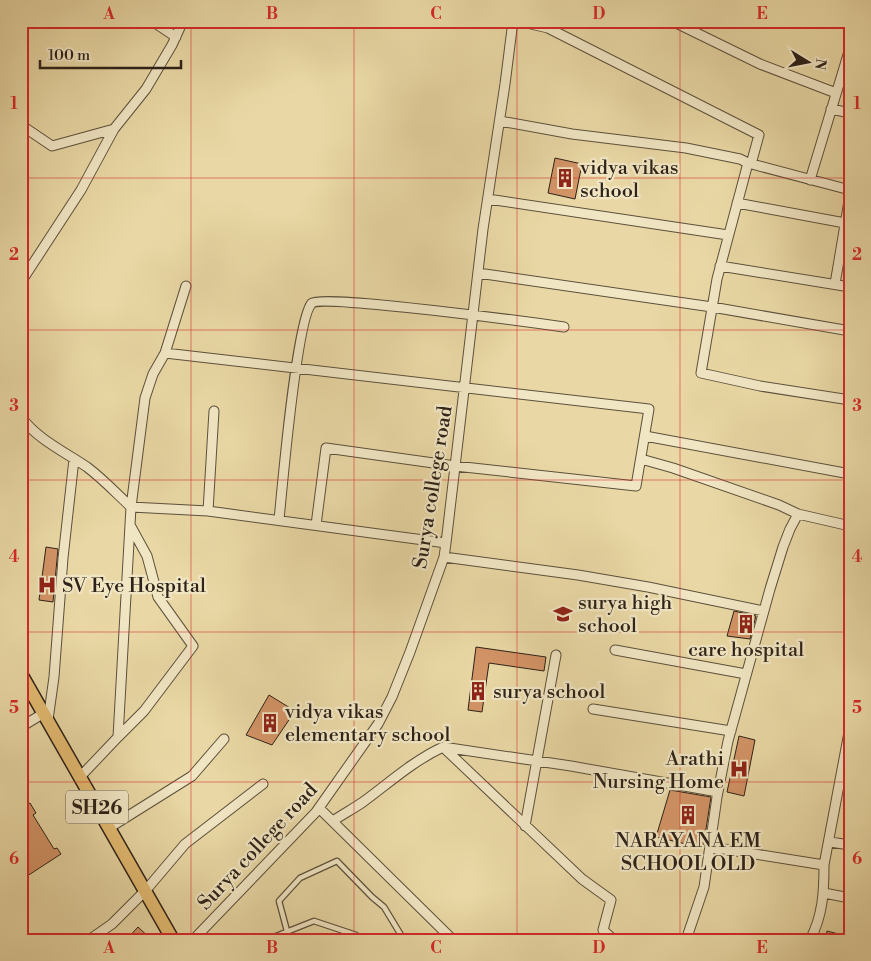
<svg xmlns="http://www.w3.org/2000/svg" width="871" height="961" viewBox="0 0 871 961" font-family="'Libre Bodoni',serif">
<rect width="100%" height="100%" fill="#e9d8a5"/>
<filter id="stains"><feTurbulence type="fractalNoise" baseFrequency=".004" numOctaves="4"/><feColorMatrix values="0 0 0 0 .2 0 0 0 0 .09 0 0 0 0 .02 0 0 0 .5 -.17"/></filter>
<radialGradient id="worn" r=".72"><stop offset=".6" stop-color="#630" stop-opacity="0"/><stop offset="1" stop-color="#630" stop-opacity=".3"/></radialGradient>
<!-- building -->
<path fill="#d39466" stroke="#2d2218" d="M 555,158 L 582,164 L 575,199 L 548,193 Z
M 46,547 L 58,549 L 53,602 L 39,600 Z
M 734,611 L 756,616 L 750,639 L 727,636 Z
M 476,647 L 546,657 L 544,671 L 489,663 L 482,712 L 468,710 Z
M 269,695 L 295,711 L 272,745 L 246,735 Z
M 739,736 L 755,740 L 744,796 L 727,792 Z
M 670,790 L 711,797 L 703,848 L 656,837 Z
M 30,803 L 36,813 L 33,815 L 54,849 L 57,848 L 61,854 L 21,880 L 21,808 Z
M 138,927 L 152,940 L 126,940 Z
M 827,931 L 850,937 L 850,940 L 825,940 Z"/>
<g fill="none" stroke-linecap="round" stroke-linejoin="round">
<!-- service casing -->
<g stroke="#5c503b" stroke-width="7">
<path id="service" d="M 287,931 L 279,901 L 300,878 L 337,861 L 372,897 L 384,907 L 404,940
M 266,940 L 314,921 L 356,935 L 360,940"/>
</g>
<!-- minor casing -->
<g stroke="#5c503b" stroke-width="11">
<path id="minor" d="M 152,21 L 176,37
M 518,21 L 548,28 L 759,135 L 751,164
M 672,21 L 760,64 L 836,93
M 831,109 L 850,113
M 500,121 L 572,134 L 686,148 L 740,159 L 748,163
M 21,125 L 52,146 L 114,129
M 810,180 L 850,48
M 850,190 L 748,163 L 717,279 L 701,373 L 760,386 L 850,400
M 488,199 L 728,235
M 737,203 L 845,223
M 720,266 L 850,287
M 478,273 L 712,307 L 850,331
M 21,282 L 81,190 L 114,129 L 146,89 L 172,45 L 183,21
M 835,284 L 850,195
M 186,286 L 165,353 L 153,374 L 145,398 L 131,507 L 208,511 L 446,543
M 165,353 L 649,409 L 636,486 L 455,466 L 326,448 L 316,525
M 21,417 C 37,439 65,452 87,467 C 103,479 116,493 131,507 L 118,737 L 80,777
M 645,436 L 850,474
M 641,459 L 673,468 L 779,505 L 798,514
M 208,511 L 214,411
M 279,520 C 282,489 297,317 312,303 C 322,294 536,323 564,327
M 444,557 L 578,575 L 648,587 L 764,611
M 615,650 L 746,674
M 593,709 L 731,731
M 48,720 L 54,677 L 63,558 L 74,459
M 21,727 L 44,713
M 118,737 L 144,711 L 193,646 L 158,597 L 147,556 L 130,525
M 443,747 L 582,879 L 611,900 L 603,930 L 614,940
M 319,808 L 453,940
M 333,821 C 343,814 353,809 363,802 C 389,783 413,761 443,747 L 571,766 L 718,792
M 525,826 L 556,655
M 109,828 L 192,776 L 224,739
M 830,842 L 850,845
M 711,847 L 824,865 L 850,727
M 824,893 L 850,898
M 89,940 L 112,924 L 146,890 L 185,844 L 263,784
M 193,940 L 316,812 L 378,724 L 392,697 L 410,652 L 444,557 L 446,543 L 483,229 L 505,84 L 513,21
M 686,940 L 704,887 L 717,797 L 728,741 L 770,589 L 783,547 L 790,529 L 798,514 L 850,526
M 810,940 C 823,915 824,892 824,865"/>
</g>
<!-- primary casing -->
<g stroke="#2d2218" stroke-width="15">
<path id="primary" d="M 21,674 L 173,940"/>
</g>
<!-- service -->
<use href="#service" stroke="#f1e6c4" stroke-width="4.5"/>
<!-- minor -->
<use href="#minor" stroke="#f1e6c4" stroke-width="9"/>
<!-- primary -->
<use href="#primary" stroke="#e4bc72" stroke-width="12"/>
</g>
<!-- grid -->
<path fill="none" stroke="#d62828" stroke-width="1" stroke-opacity="0.55" d="M 191,21 L 191,940M 354,21 L 354,940M 517,21 L 517,940M 680,21 L 680,940M 21,178 L 850,178M 21,330 L 850,330M 21,480 L 850,480M 21,632 L 850,632M 21,782 L 850,782"/>
<!-- icons -->
<defs>
<g id="building-bare" transform="scale(1.5)"><path d="M-4-6H4V6H1V3H-1V6H-4ZM-2.5-4.3h1.7v1.8h-1.7ZM.8-4.3h1.7v1.8H.8ZM-2.5-1h1.7V.8h-1.7ZM.8-1h1.7V.8H.8Z" fill="#8f2418" stroke="#f1e6c4" stroke-width="2.5" paint-order="stroke"/></g>
<g id="hospital-bare" transform="scale(1.5)"><path d="M-5-5h3v3.5h4V-5h3V5h-3V1.5h-4V5h-3Z" fill="#8f2418" stroke="#f1e6c4" stroke-width="2.5" paint-order="stroke"/></g>
<g id="school-bare" transform="scale(1.5)"><path d="M0-5L7-2L0 1L-7-2ZM-4 1L0 2.5L4 1V4Q0 6-4 4Z" fill="#8f2418" stroke="#f1e6c4" stroke-width="2.5" paint-order="stroke"/></g>
</defs>
<g fill-rule="evenodd">
<use href="#building-bare" x="565" y="178"/>
<use href="#hospital-bare" x="47" y="585"/>
<use href="#school-bare" x="563" y="614"/>
<use href="#building-bare" x="746" y="624"/>
<use href="#building-bare" x="478" y="691"/>
<use href="#building-bare" x="270" y="723"/>
<use href="#hospital-bare" x="739" y="769"/>
<use href="#building-bare" x="688" y="815"/>
</g>
<g text-anchor="middle" stroke-width="4.5" stroke-linejoin="round" paint-order="stroke">
<!-- shield labels -->
<rect fill="#f1e6c4" stroke="#685d4c" stroke-width="1" x="66" y="790.5" width="62" height="33" rx="4"/>
<g font-size="19" font-weight="bold" fill="#2d2218">
<text x="97" y="814">SH26</text>
</g>
<!-- poi labels -->
<g font-size="20" fill="#2d2218" stroke="#f1e6c4" text-anchor="start">
<text x="580" y="174">vidya vikas<tspan x="580" dy="23">school</tspan></text>
<text x="62" y="592">SV Eye Hospital</text>
<text x="578" y="609">surya high<tspan x="578" dy="23">school</tspan></text>
<text x="746" y="656" text-anchor="middle">care hospital</text>
<text x="493" y="698">surya school</text>
<text x="285" y="718">vidya vikas<tspan x="285" dy="23">elementary school</tspan></text>
<text x="724" y="765" text-anchor="end">Arathi<tspan x="724" dy="23">Nursing Home</tspan></text>
<text x="688" y="847" text-anchor="middle">NARAYANA EM<tspan x="688" dy="23">SCHOOL OLD</tspan></text>
</g>
<!-- street labels -->
<g font-size="20" fill="#2d2218" stroke="#f1e6c4">
<text transform="translate(432 487) rotate(-81)" y="7">Surya college road</text>
<text transform="translate(257 846) rotate(-47)" y="7">Surya college road</text>
</g>
</g>
<!-- margin -->
<rect width="871" height="961" fill="none" stroke="#e9d8a5" stroke-width="55"/>
<!-- north arrow -->
<g transform="translate(808 62) rotate(100)" stroke="#f1e6c4" stroke-width="4" paint-order="stroke">
<path d="M0-4L9 19L0 12L-9 19Z" fill="#2d2218"/>
<text y="-8" font-size="14" font-weight="bold" text-anchor="middle" fill="#2d2218">N</text>
</g>
<!-- scale -->
<path d="M40 60v8h141v-8" fill="none" stroke="#2d2218" stroke-width="2.5"/>
<text x="48" y="60" font-size="15" fill="#2d2218" stroke="#f1e6c4" stroke-width="4" paint-order="stroke">100 m</text>
<rect x="28" y="28" width="816" height="906" fill="none" stroke="#d62828" stroke-width="2"/>
<g font-size="16" text-anchor="middle" font-weight="bold" fill="#d62828">
<text x="109" y="19">A</text>
<text x="272" y="19">B</text>
<text x="436" y="19">C</text>
<text x="599" y="19">D</text>
<text x="762" y="19">E</text>
<text x="14" y="109">1</text>
<text x="857" y="109">1</text>
<text x="14" y="260">2</text>
<text x="857" y="260">2</text>
<text x="14" y="411">3</text>
<text x="857" y="411">3</text>
<text x="14" y="562">4</text>
<text x="857" y="562">4</text>
<text x="14" y="713">5</text>
<text x="857" y="713">5</text>
<text x="14" y="864">6</text>
<text x="857" y="864">6</text>
<text x="109" y="953">A</text>
<text x="272" y="953">B</text>
<text x="436" y="953">C</text>
<text x="599" y="953">D</text>
<text x="762" y="953">E</text>
</g>
<rect width="100%" height="100%" filter="url(#stains)"/>
<rect width="100%" height="100%" fill="url(#worn)"/>
</svg>
